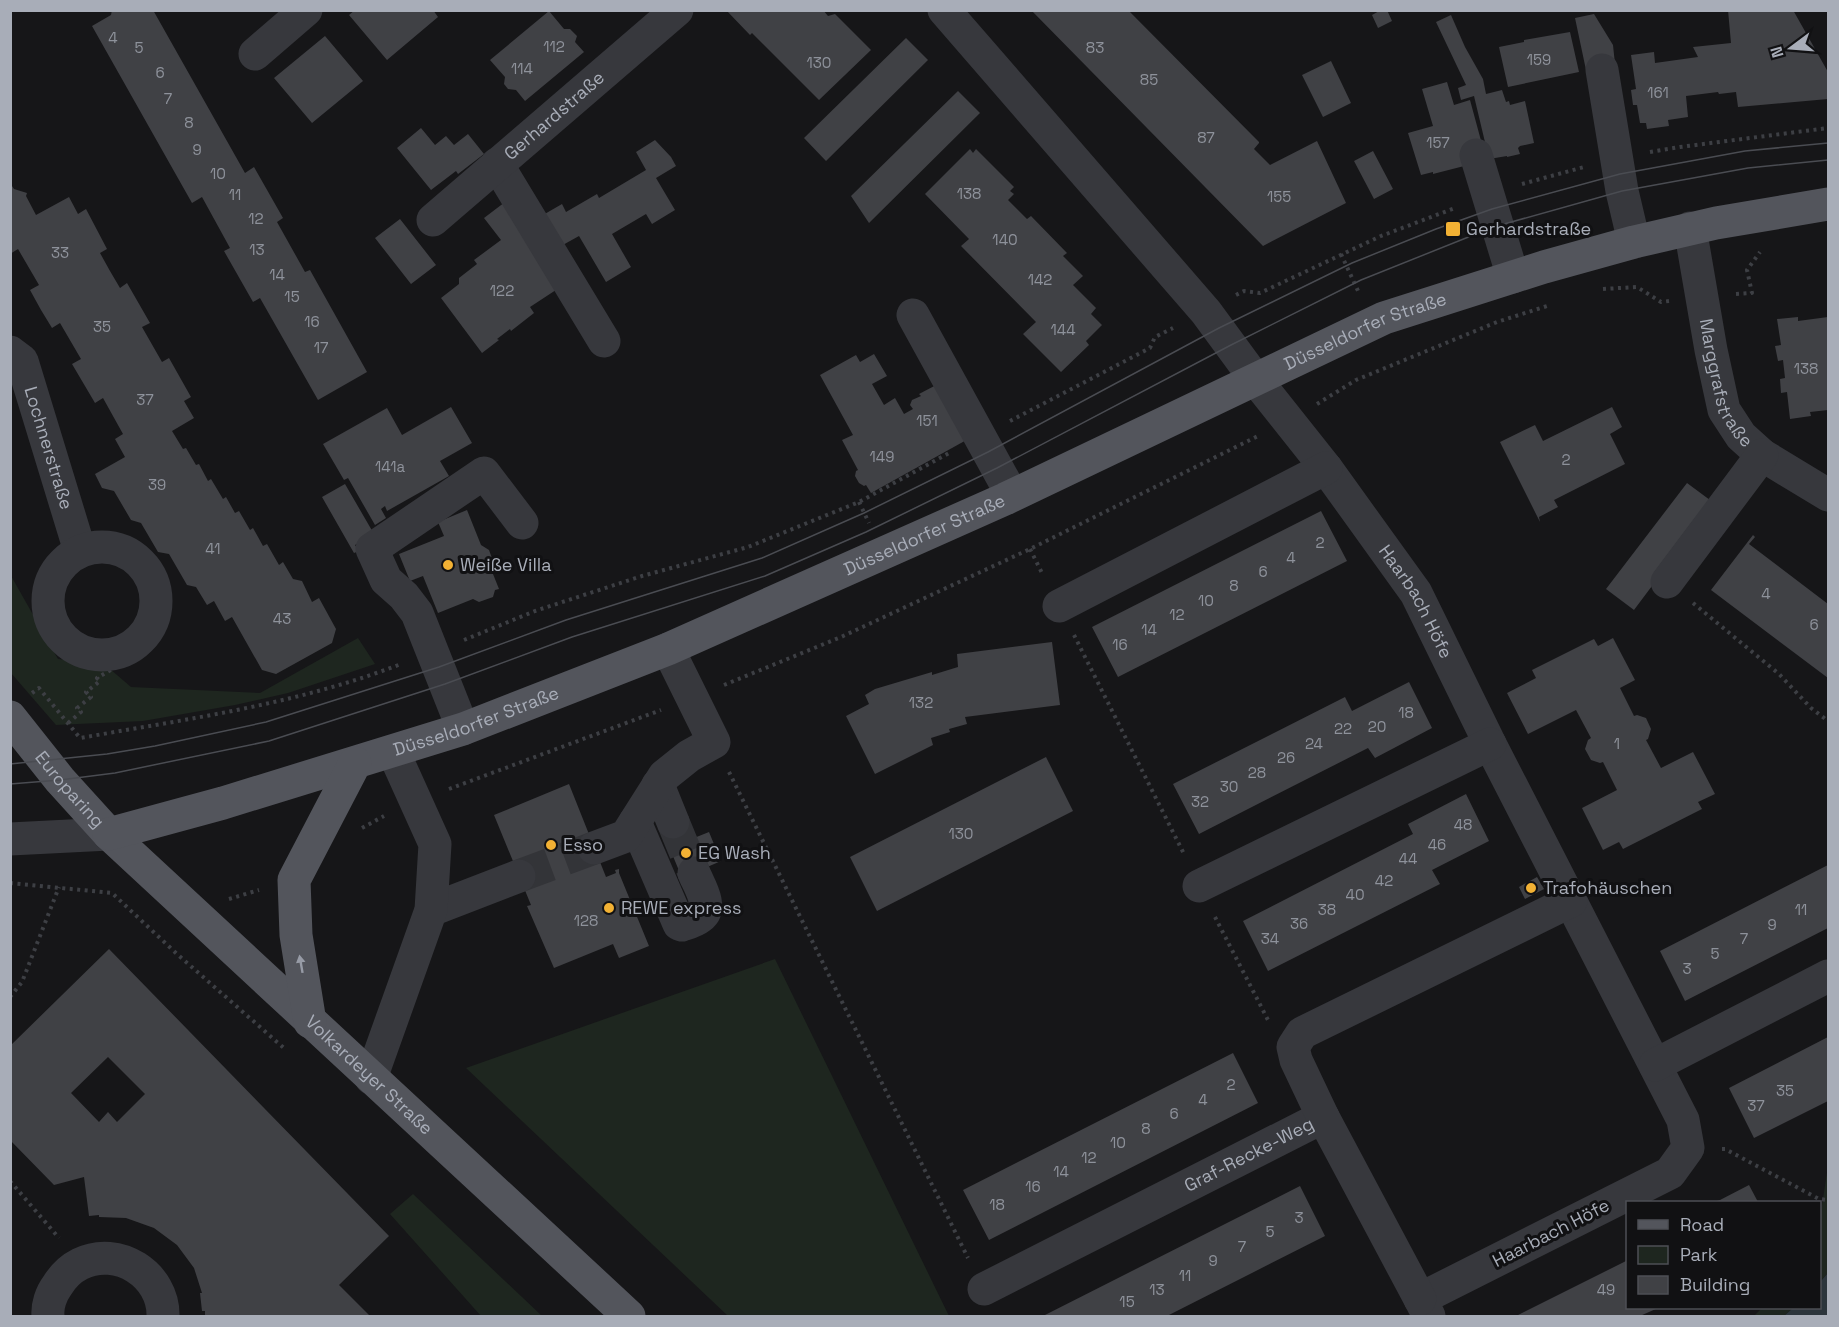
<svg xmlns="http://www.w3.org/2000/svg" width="1839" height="1327" viewBox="0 0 1839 1327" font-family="'Space Grotesk',sans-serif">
<rect width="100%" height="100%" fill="#161618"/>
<!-- green -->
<path fill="#1e261f" d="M 10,574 L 58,659 L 103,663 L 131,687 L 260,693 L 358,638 L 375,664 L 288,693 L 235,705 L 143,721 L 56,725 L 11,673 Z
M 775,959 L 949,1316 L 728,1316 L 466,1068 Z
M 1828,1166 L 1828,1273 L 1820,1282 L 1820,1218 Z
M 413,1194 L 542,1316 L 481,1316 L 390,1214 Z
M 1762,1308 L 1793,1308 L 1784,1316 L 1754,1316 Z"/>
<!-- water -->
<path fill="#2c353c" d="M 1828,1273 L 1828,1316 L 1784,1316 L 1793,1308 L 1820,1308 L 1820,1282 Z"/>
<!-- building -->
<path fill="#404145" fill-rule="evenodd" d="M 112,10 L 153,10 L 245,173 L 254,167 L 283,218 L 277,222 L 305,272 L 310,270 L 367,372 L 318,400 L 260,298 L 253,302 L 224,251 L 230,248 L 202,197 L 192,203 L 92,26 L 111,15 Z
M 355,10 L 433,10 L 438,17 L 387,60 L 349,15 Z
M 726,10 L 823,10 L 828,16 L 835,14 L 871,50 L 819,100 L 752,33 L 750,35 Z
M 1031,10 L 1128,10 L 1259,142 L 1259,143 L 1254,149 L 1270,165 L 1317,141 L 1346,203 L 1263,246 Z
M 1381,10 L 1387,10 L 1392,21 L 1378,28 L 1372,15 Z
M 1728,10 L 1793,10 L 1828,72 L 1828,99 L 1738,107 L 1736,92 L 1719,94 L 1718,92 L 1686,96 L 1688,117 L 1668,120 L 1669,126 L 1647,129 L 1646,123 L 1640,123 L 1637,105 L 1633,105 L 1631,90 L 1636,89 L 1631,55 L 1654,52 L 1655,63 L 1698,57 L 1693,47 L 1731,43 Z
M 549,11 L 564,29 L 570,29 L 577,36 L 575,42 L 584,52 L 525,101 L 516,90 L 508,89 L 504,84 L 505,77 L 490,60 Z
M 1594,14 L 1613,45 L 1615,64 L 1586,70 L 1575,18 Z
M 1451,15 L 1465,47 L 1483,79 L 1486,94 L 1502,90 L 1506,102 L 1509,101 L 1510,105 L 1525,101 L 1534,143 L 1520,146 L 1518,148 L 1520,154 L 1507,157 L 1507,156 L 1489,159 L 1474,96 L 1461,100 L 1458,88 L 1466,85 L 1436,22 Z
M 1570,32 L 1579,72 L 1508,87 L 1499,47 L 1524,42 L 1524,40 Z
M 325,36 L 363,81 L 312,123 L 274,78 Z
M 906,38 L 928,60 L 826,161 L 804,138 Z
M 1331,61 L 1351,103 L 1323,117 L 1302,75 Z
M 1447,82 L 1454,105 L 1470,100 L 1483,148 L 1472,164 L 1433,174 L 1433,172 L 1421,175 L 1408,133 L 1433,126 L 1422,89 Z
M 958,91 L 980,113 L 869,223 L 851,196 Z
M 421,128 L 435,145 L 446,136 L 454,145 L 468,134 L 484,154 L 458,174 L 456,171 L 431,190 L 397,148 Z
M 655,140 L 671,157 L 676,166 L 656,178 L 675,210 L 652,224 L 646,214 L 612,234 L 631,267 L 606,282 L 579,236 L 561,246 L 543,215 L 562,204 L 566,212 L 597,194 L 599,198 L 646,170 L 636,152 Z
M 970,149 L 973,153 L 976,149 L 1014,187 L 1010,191 L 1014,194 L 1008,200 L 1027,219 L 1031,216 L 1067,253 L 1063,256 L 1083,276 L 1073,285 L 1096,308 L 1091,314 L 1102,325 L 1086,341 L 1089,345 L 1061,372 L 1023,334 L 1036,322 L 961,246 L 969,239 L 925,194 Z
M 1373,151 L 1393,189 L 1374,199 L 1354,161 Z
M 10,183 L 14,189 L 27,193 L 26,196 L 36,215 L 69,197 L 78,214 L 86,209 L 107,249 L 100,253 L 110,271 L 120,288 L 127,283 L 150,323 L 142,327 L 162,362 L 169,358 L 191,397 L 184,401 L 194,418 L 172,431 L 183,449 L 186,448 L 196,465 L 199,464 L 208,481 L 211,479 L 223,499 L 226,497 L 235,513 L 239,511 L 250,530 L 253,528 L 263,546 L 267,544 L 279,565 L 283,562 L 293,579 L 302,581 L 312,602 L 319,598 L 336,629 L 332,643 L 276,674 L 262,670 L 232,617 L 225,621 L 214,601 L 207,605 L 196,587 L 187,585 L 169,554 L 158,552 L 141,523 L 131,520 L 114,491 L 102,488 L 95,474 L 125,457 L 115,439 L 123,434 L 103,398 L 95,403 L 72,364 L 81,359 L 60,323 L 52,328 L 41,310 L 30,290 L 39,285 L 18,249 L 10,254 Z
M 509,199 L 562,286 L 530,307 L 534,313 L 511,331 L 510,329 L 497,339 L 499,340 L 482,353 L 441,298 L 459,284 L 459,278 L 477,264 L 474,260 L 501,240 L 484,218 Z
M 400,219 L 436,265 L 411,284 L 375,238 Z
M 1798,317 L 1798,321 L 1828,317 L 1828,410 L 1810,412 L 1811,416 L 1790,419 L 1787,392 L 1781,393 L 1780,379 L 1785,378 L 1783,360 L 1778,361 L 1775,346 L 1781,345 L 1777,319 Z
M 874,354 L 887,376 L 872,384 L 884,405 L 895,398 L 904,414 L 913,409 L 910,405 L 912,400 L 921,396 L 919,394 L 940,383 L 970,438 L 871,493 L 866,485 L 864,486 L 859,483 L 855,476 L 856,471 L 858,470 L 842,440 L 853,435 L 820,375 L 856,355 L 860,362 Z
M 451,407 L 472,443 L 440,461 L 449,476 L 387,511 L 385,506 L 381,509 L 386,518 L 375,525 L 348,478 L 344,480 L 323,444 L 387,408 L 402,435 Z
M 1612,407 L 1622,427 L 1610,434 L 1625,464 L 1554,500 L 1558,507 L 1539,517 L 1540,522 L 1500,442 L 1535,425 L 1543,441 Z
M 1687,483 L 1714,503 L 1634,610 L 1606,589 Z
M 345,484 L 374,534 L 355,545 L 359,551 L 354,553 L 322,497 Z
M 467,510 L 481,545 L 489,550 L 493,561 L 491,569 L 499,589 L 495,590 L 493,597 L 479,602 L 473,599 L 438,613 L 423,576 L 410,581 L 399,554 L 444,536 L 438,522 Z
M 1321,511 L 1347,561 L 1118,677 L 1092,627 Z
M 1753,535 L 1755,537 L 1749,544 L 1828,604 L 1828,678 L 1711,590 Z
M 1613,638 L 1635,680 L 1620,688 L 1634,716 L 1637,715 L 1646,718 L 1651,729 L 1648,739 L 1646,740 L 1661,768 L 1693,752 L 1715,794 L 1698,802 L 1702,809 L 1623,849 L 1619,842 L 1603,850 L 1582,808 L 1617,790 L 1603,762 L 1600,763 L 1591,760 L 1585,749 L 1588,740 L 1591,738 L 1576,710 L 1528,734 L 1507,693 L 1536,678 L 1532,670 L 1594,639 L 1598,646 Z
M 1052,642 L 1060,705 L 965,717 L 967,724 L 949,729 L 950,732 L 931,738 L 933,745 L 875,774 L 846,716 L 869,704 L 865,695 L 875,689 L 932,672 L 932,675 L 958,667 L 957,654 Z
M 1409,682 L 1432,728 L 1375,758 L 1368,748 L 1199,834 L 1173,784 L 1345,697 L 1352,711 Z
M 1046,757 L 1073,811 L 877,911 L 850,857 Z
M 569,784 L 606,877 L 616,873 L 615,870 L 619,869 L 619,873 L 649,946 L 619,958 L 613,944 L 554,968 L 527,906 L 531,905 L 494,815 Z
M 1466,794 L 1489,841 L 1432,870 L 1440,884 L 1268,971 L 1243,921 L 1413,834 L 1408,824 Z
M 686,817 L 694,838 L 709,832 L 721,861 L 682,878 L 661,827 Z
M 1828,865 L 1828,928 L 1685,1001 L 1660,951 Z
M 1537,877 L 1544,889 L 1525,899 L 1519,887 Z
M 109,949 L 389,1236 L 339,1285 L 370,1316 L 205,1316 L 205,1311 L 202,1311 L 200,1293 L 202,1293 L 194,1268 L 177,1245 L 154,1228 L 126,1218 L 99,1217 L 99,1215 L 89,1216 L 84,1177 L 54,1185 L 10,1140 L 10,1046 ZM 108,1057 L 145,1094 L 117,1122 L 108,1112 L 99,1122 L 71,1093 Z
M 1828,1037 L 1828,1101 L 1754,1138 L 1729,1088 Z
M 1233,1053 L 1258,1103 L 989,1240 L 963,1190 Z
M 1749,1185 L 1758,1202 L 1714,1202 L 1720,1200 Z
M 1300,1186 L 1325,1236 L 1167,1316 L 1043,1316 Z
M 1628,1260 L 1628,1308 L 1658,1308 L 1640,1316 L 1516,1316 Z"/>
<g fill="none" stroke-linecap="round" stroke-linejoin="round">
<!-- minor-tunnel -->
<path stroke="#333438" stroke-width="33" stroke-dasharray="33 16" stroke-linecap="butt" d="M 673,822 L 694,873
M 519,876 L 594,848"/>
<!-- path -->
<path stroke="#3d3f44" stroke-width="4" stroke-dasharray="3 4.5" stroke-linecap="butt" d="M 1650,152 L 1680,147 L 1828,128
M 1522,184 L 1584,167
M 1341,254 L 1359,293
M 1603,289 L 1637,287 L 1661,302 L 1669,301
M 1736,294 L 1752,293 L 1747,270 L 1760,252
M 1236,295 L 1244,291 L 1260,293 L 1381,236 L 1455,208
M 1317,404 L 1356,380 L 1497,322 L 1547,306
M 1010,421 L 1150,348 L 1155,337 L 1173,328
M 859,502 L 869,523
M 1030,549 L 1043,575
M 1693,603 L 1779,674 L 1811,708 L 1828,721
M 1074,635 L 1185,856
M 464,640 L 535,611 L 642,576 L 748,547 L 859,502 L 951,452
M 724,685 L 841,637 L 1030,549 L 1258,436
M 32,693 L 39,688 L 80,738 C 188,719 298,704 401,664
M 68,723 L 81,712 L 77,708 L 91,697 L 86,692 L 100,681 L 97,678 L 119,665 L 114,655
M 729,772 L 968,1258
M 449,789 L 661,710
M 362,828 L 384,816
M 10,883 L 112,893 L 177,954 L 285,1049
M 229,899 L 259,890
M 1215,917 L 1269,1022
M 10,997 L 22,982 L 59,887
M 1722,1149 L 1725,1149 L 1819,1199 L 1828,1200
M 10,1181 L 59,1238"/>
<!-- minor -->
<g stroke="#37383d" stroke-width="33">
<path id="s1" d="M 944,10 L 1206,312 L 1256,380 L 1326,468 L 1416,593 L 1490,744 L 1683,1120 L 1688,1148 L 1670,1173 L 1420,1299 L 1429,1316"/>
<path d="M 255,54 L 306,10"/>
<path d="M 1602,70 L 1622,191 L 1634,242"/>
<path d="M 1476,155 L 1513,277"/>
<path d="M 497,164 L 604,341"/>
<path id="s2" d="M 433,220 L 677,10"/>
<path id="s3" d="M 1690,228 L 1711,350 L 1724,410 L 1741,436 L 1762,455 L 1828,495"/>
<path d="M 913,315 L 1012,495"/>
<path id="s4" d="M 10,352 L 22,361 L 80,551"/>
<circle cx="102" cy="601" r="54"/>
<path d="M 1667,582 L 1762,455"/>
<path d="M 1059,606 L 1326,468"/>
<path d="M 463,729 L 417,613 L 404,596 L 386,580 L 372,549 L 484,473 L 522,523"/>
<path d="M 658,785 L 673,822"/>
<path d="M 635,822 L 679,924 L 682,925 C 688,923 695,921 700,917 C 714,907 698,884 694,873"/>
<path d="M 10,839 L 109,834"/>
<path d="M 594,848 L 626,836 L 664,776 L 689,756 L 714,742 L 668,649"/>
<path d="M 1199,886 L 1490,744"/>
<path d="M 431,910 L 519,876"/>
<path d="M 1655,1065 L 1828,976"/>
<path d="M 371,1078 L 431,910 L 435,844 L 393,751"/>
<path id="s5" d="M 984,1289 L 1323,1117"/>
<path d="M 1420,1299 L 1323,1117 L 1296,1060 L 1293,1047 L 1302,1033 L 1571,901"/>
<path d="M 48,1316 C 47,1306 51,1294 57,1286 C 63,1276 70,1269 80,1264 C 118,1245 164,1275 163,1316"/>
</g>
<!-- major -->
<g stroke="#53555c" stroke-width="33">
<path id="s6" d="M 10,717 L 60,780 L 109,834 L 629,1316"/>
<path id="s7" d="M 109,834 L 223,803 L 463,729 L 668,649 L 1005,499 L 1384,318 L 1544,267 L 1634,242 L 1716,223 L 1828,204"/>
<path d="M 310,1022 L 296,935 L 294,880 L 355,763"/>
</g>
<!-- tram -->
<path stroke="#4a4c52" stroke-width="1.5" d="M 10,764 L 107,754 L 155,746 L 266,722 L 439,667 L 566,620 L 762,558 L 864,513 L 988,452 L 1219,328 L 1352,263 L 1436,229 L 1492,209 L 1620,174 L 1745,151 L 1828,143
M 10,784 L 60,780 L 115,773 L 269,741 L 445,684 L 572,637 L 765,576 L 866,532 L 997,468 L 1231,345 L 1361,280 L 1471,236 L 1497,226 L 1622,191 L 1748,168 L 1828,160"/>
</g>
<!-- one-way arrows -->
<defs><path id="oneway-solid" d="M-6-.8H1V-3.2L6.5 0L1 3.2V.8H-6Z" transform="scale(1.5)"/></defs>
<use fill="#979ba6" href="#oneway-solid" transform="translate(301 964) rotate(-100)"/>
<!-- markers -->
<g fill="#f2b134" stroke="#111113" stroke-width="2">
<rect x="1445" y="221" width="16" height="16" rx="3"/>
<circle cx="448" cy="565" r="6"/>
<circle cx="551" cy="845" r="6"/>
<circle cx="686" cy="853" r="6"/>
<circle cx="1531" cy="888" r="6"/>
<circle cx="609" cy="908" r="6"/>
</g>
<g text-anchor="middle" stroke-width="6" stroke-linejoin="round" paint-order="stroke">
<!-- number labels -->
<g font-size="15" fill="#8e929b">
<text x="113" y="43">4</text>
<text x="554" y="52">112</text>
<text x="139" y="53">5</text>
<text x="1095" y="53">83</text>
<text x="1539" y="65">159</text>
<text x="819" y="68">130</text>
<text x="522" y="74">114</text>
<text x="160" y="78">6</text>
<text x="1149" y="85">85</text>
<text x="1658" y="98">161</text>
<text x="168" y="104">7</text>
<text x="189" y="128">8</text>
<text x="1206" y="143">87</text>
<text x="1438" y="148">157</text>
<text x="197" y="155">9</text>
<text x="218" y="179">10</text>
<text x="969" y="199">138</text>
<text x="235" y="200">11</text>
<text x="1279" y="202">155</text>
<text x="256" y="224">12</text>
<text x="1005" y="245">140</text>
<text x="257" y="255">13</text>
<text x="60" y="258">33</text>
<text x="277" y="280">14</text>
<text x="1040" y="285">142</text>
<text x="502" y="296">122</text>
<text x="292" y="302">15</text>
<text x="312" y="327">16</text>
<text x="102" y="332">35</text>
<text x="1063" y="335">144</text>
<text x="321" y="353">17</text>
<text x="1806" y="374">138</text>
<text x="145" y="405">37</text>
<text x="927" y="426">151</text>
<text x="882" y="462">149</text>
<text x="1566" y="465">2</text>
<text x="390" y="472">141a</text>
<text x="157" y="490">39</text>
<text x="1320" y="548">2</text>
<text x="213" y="554">41</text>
<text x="1291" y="563">4</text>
<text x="1263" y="577">6</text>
<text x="1234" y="591">8</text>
<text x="1766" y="599">4</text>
<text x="1206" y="606">10</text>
<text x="1177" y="620">12</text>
<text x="282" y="624">43</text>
<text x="1814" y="630">6</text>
<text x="1149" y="635">14</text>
<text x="1120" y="650">16</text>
<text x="921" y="708">132</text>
<text x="1406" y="718">18</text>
<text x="1377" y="732">20</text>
<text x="1343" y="734">22</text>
<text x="1314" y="749">24</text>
<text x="1617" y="749">1</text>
<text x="1286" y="763">26</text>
<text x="1257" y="778">28</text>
<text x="1229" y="792">30</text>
<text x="1200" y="807">32</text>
<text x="1463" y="830">48</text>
<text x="961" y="839">130</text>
<text x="1437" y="850">46</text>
<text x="1408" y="864">44</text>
<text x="1384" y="886">42</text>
<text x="1355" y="900">40</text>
<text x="1327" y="915">38</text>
<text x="1801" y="915">11</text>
<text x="586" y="926">128</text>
<text x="1299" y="929">36</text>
<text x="1772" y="930">9</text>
<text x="1270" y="944">34</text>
<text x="1744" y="944">7</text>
<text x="1715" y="959">5</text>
<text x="1687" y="974">3</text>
<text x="1231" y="1090">2</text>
<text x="1785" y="1096">35</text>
<text x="1203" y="1105">4</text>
<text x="1756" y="1111">37</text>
<text x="1174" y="1119">6</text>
<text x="1146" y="1134">8</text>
<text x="1118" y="1148">10</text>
<text x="1089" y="1163">12</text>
<text x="1061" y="1177">14</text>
<text x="1033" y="1192">16</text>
<text x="997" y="1210">18</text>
<text x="1299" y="1223">3</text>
<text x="1270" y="1237">5</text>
<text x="1242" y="1252">7</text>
<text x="1213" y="1266">9</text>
<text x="1185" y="1281">11</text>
<text x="1157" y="1295">13</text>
<text x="1606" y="1295">49</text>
<text x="1127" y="1307">15</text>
</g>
<!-- street labels -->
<g font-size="18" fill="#a8adb8" stroke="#111113">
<text dy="6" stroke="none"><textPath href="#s2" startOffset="160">Gerhardstraße</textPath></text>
<text dy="6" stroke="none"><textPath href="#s7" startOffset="1356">Düsseldorfer Straße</textPath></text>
<text dy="6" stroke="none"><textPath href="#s3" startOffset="160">Marggrafstraße</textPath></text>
<text dy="6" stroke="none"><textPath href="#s4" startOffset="106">Lochnerstraße</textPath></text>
<text dy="6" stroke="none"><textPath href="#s7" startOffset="870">Düsseldorfer Straße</textPath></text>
<text dy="6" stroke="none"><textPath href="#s1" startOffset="758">Haarbach Höfe</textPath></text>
<text dy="6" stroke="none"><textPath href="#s7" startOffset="384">Düsseldorfer Straße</textPath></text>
<text dy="6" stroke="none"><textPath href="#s6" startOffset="94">Europaring</textPath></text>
<text dy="6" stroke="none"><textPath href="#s6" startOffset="508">Volkardeyer Straße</textPath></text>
<text dy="6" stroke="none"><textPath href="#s5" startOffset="297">Graf-Recke-Weg</textPath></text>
<text transform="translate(1551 1233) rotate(-27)" y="6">Haarbach Höfe</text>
</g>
<!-- poi labels -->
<g font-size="18" fill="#a8adb8" stroke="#111113" text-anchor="start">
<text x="1466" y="235">Gerhardstraße</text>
<text x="460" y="571">Weiße Villa</text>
<text x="563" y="851">Esso</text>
<text x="698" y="859">EG Wash</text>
<text x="1543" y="894">Trafohäuschen</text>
<text x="621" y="914">REWE express</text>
</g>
</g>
<!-- border -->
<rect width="1839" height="1327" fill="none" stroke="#a8adb8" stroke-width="24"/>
<!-- legend -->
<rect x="1626" y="1201" width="195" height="108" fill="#111113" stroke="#4d4f55" stroke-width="1.5"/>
<rect x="1638" y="1220" width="30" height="9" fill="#53555c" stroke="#4d4f55" stroke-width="1.5"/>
<text x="1680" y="1231" font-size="18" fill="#a8adb8">Road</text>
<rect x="1638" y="1246" width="30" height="18" fill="#1e261f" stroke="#4d4f55" stroke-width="1.5"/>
<text x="1680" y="1261" font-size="18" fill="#a8adb8">Park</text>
<rect x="1638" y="1276" width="30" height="18" fill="#404145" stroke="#4d4f55" stroke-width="1.5"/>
<text x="1680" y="1291" font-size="18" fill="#a8adb8">Building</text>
<!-- north arrow -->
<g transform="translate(1791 48) rotate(254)" stroke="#111113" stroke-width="4.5" paint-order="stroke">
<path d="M0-4.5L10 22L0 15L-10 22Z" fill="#a8adb8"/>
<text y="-9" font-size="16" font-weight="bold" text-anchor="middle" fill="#a8adb8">N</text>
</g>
</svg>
